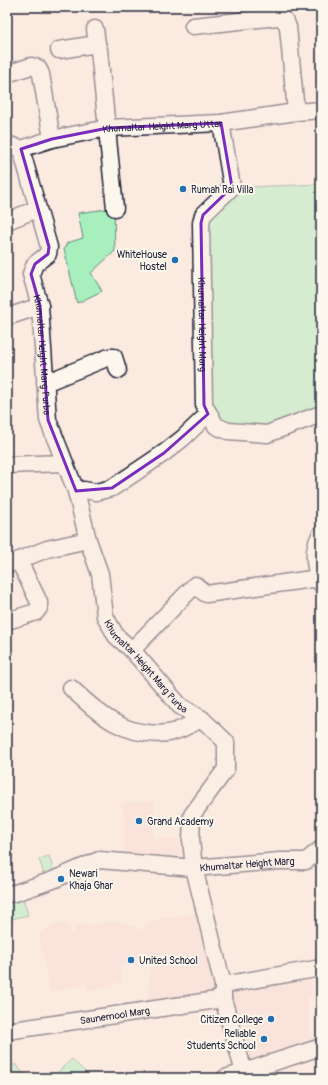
<svg xmlns="http://www.w3.org/2000/svg" width="328" height="1085" viewBox="0 0 328 1085" font-family="Pangolin,sans-serif">
<rect width="100%" height="100%" fill="#fbeae0"/>
<filter id="ink" filterUnits="userSpaceOnUse"><feTurbulence type="fractalNoise" baseFrequency=".025" numOctaves="2"/><feDisplacementMap in="SourceGraphic" scale="8" xChannelSelector="R" yChannelSelector="G"/><feConvolveMatrix kernelMatrix="1 2 1 2 8 2 1 2 1" color-interpolation-filters="sRGB"/></filter>
<g filter="url(#ink)">
<!-- built -->
<path fill="#f7dcd5" d="M 154,801 L 154,839 L 178,839 L 182,860 L 125,859 L 123,803 Z
M 207,913 L 219,997 L 148,1006 L 150,963 L 136,963 L 121,967 L 121,982 L 88,992 L 87,984 L 50,992 L 39,934 L 53,925 L 64,922 L 72,934 L 79,926 L 89,926 L 113,921 L 127,924 L 143,930 L 147,923 L 167,918 Z
M 308,972 L 314,993 L 307,997 L 312,1045 L 250,1066 L 226,987 Z"/>
<!-- green -->
<path fill="#a7f0be" stroke="#64897c" d="M 321,184 L 321,410 L 270,432 L 215,426 L 195,312 L 197,216 L 225,188 Z
M 114,208 L 115,251 L 91,273 L 102,291 L 77,303 L 64,249 L 67,243 L 83,238 L 78,213 Z
M 49,856 L 55,875 L 45,878 L 39,859 Z
M 23,898 L 28,915 L 7,920 L 7,902 Z
M 72,1059 L 91,1078 L 51,1078 Z
M 15,1064 L 28,1078 L 7,1078 L 7,1072 Z"/>
<g fill="none" stroke-linecap="round" stroke-linejoin="round">
<!-- minor casing -->
<g stroke="#22223b" stroke-width="19">
<g id="minor">
<path d="M 193,26 L 278,17 C 284,19 286,21 288,27 L 296,112"/>
<path d="M 95,29 L 97,44"/>
<path d="M 59,50 L 97,44 L 99,50 L 115,208"/>
<path d="M 7,74 L 31,66 L 38,68 L 41,74 L 52,139"/>
<path id="s1" d="M 221,123 L 232,187 L 203,215 L 201,223 L 204,405 L 216,426 L 228,431 L 267,434 L 321,414"/>
<path id="s2" d="M 7,144 L 21,149 L 52,139 L 108,128 L 221,123 L 296,112 L 321,110"/>
<path id="s3" d="M 21,149 L 49,247 L 48,254 L 35,264 L 31,274 L 40,306 L 48,420 L 76,491 L 88,540 L 100,574 L 105,616 L 116,636 L 132,650 L 180,706 L 202,719 L 226,742 L 226,769 L 192,815 L 191,840 L 194,868 L 223,985 L 223,999 L 244,1072"/>
<path d="M 7,221 L 37,209"/>
<path d="M 7,317 L 40,306"/>
<path d="M 45,383 L 109,357 L 114,357 L 118,370"/>
<path d="M 7,465 L 64,463"/>
<path d="M 76,491 L 84,490 L 96,492 L 112,488 L 164,453 L 183,438 L 208,414"/>
<path d="M 321,534 C 311,550 314,567 321,584"/>
<path d="M 7,565 L 47,549 L 88,540"/>
<path d="M 7,621 L 36,612 L 39,608 L 39,602 L 19,561"/>
<path d="M 132,650 L 195,585 L 206,594 L 319,578"/>
<path d="M 71,688 C 100,715 125,738 168,733 C 179,732 192,723 202,719"/>
<path id="s4" d="M 7,894 L 15,893 L 53,880 L 99,860 L 194,868 L 280,861 L 306,861 L 321,849"/>
<path d="M 223,985 L 321,968"/>
<path id="s5" d="M 7,1031 L 223,999"/>
<path d="M 225,1078 L 321,1047"/>
</g>
</g>
<!-- minor -->
<use href="#minor" stroke="#fbf7ec" stroke-width="16"/>
</g>
</g>
<!-- marked area -->
<path d="M0 0H328V1085H0ZM 221,123 L 232,187 L 203,215 L 201,223 L 204,405 L 208,414 L 164,453 L 112,488 L 76,491 L 48,420 L 40,306 L 31,274 L 35,264 L 48,254 L 49,247 L 21,149 L 52,139 L 108,128 Z" fill="#fbeae0" fill-opacity=".55" fill-rule="evenodd"/>
<path fill="none" stroke="#7b2cbf" stroke-width="3" stroke-linejoin="round" d="M 221,123 L 232,187 L 203,215 L 201,223 L 204,405 L 208,414 L 164,453 L 112,488 L 76,491 L 48,420 L 40,306 L 31,274 L 35,264 L 48,254 L 49,247 L 21,149 L 52,139 L 108,128 Z"/>
<!-- markers -->
<g fill="#1f6fb2" stroke="#fbf7ec" stroke-width="1.5">
<circle cx="183" cy="189" r="4"/>
<circle cx="175" cy="260" r="4"/>
<circle cx="139" cy="821" r="4"/>
<circle cx="61" cy="879" r="4"/>
<circle cx="131" cy="960" r="4"/>
<circle cx="271" cy="1019" r="4"/>
<circle cx="264" cy="1039" r="4"/>
</g>
<g text-anchor="middle" stroke-width="4" stroke-linejoin="round" paint-order="stroke">
<!-- street labels -->
<g font-size="10" fill="#22223b" stroke="#fbf7ec">
<text dy="4" stroke="none"><textPath href="#s2" startOffset="159">Khumaltar Height Marg Uttar</textPath></text>
<text dy="4" stroke="none"><textPath href="#s1" startOffset="215">Khumaltar Height Marg</textPath></text>
<text dy="4" stroke="none"><textPath href="#s3" startOffset="218">Khumaltar Height Marg Purba</textPath></text>
<text dy="4" stroke="none"><textPath href="#s3" startOffset="554">Khumaltar Height Marg Purba</textPath></text>
<text dy="4" stroke="none"><textPath href="#s4" startOffset="247">Khumaltar Height Marg</textPath></text>
<text dy="4" stroke="none"><textPath href="#s5" startOffset="109">Saunemool Marg</textPath></text>
</g>
<!-- poi labels -->
<g font-size="10" fill="#22223b" stroke="#fbf7ec" text-anchor="start">
<text x="191" y="193">Rumah Rai Villa</text>
<text x="167" y="258" text-anchor="end">WhiteHouse<tspan x="167" dy="12">Hostel</tspan></text>
<text x="147" y="825">Grand Academy</text>
<text x="69" y="877">Newari<tspan x="69" dy="12">Khaja Ghar</tspan></text>
<text x="139" y="964">United School</text>
<text x="263" y="1023" text-anchor="end">Citizen College</text>
<text x="256" y="1037" text-anchor="end">Reliable<tspan x="256" dy="12">Students School</tspan></text>
</g>
</g>
<!-- margin -->
<rect width="328" height="1085" fill="none" stroke="#fbf7ec" stroke-width="24"/>
<rect x="12" y="12" width="304" height="1061" fill="none" stroke="#22223b" stroke-width="1.5" filter="url(#ink)"/>
</svg>
